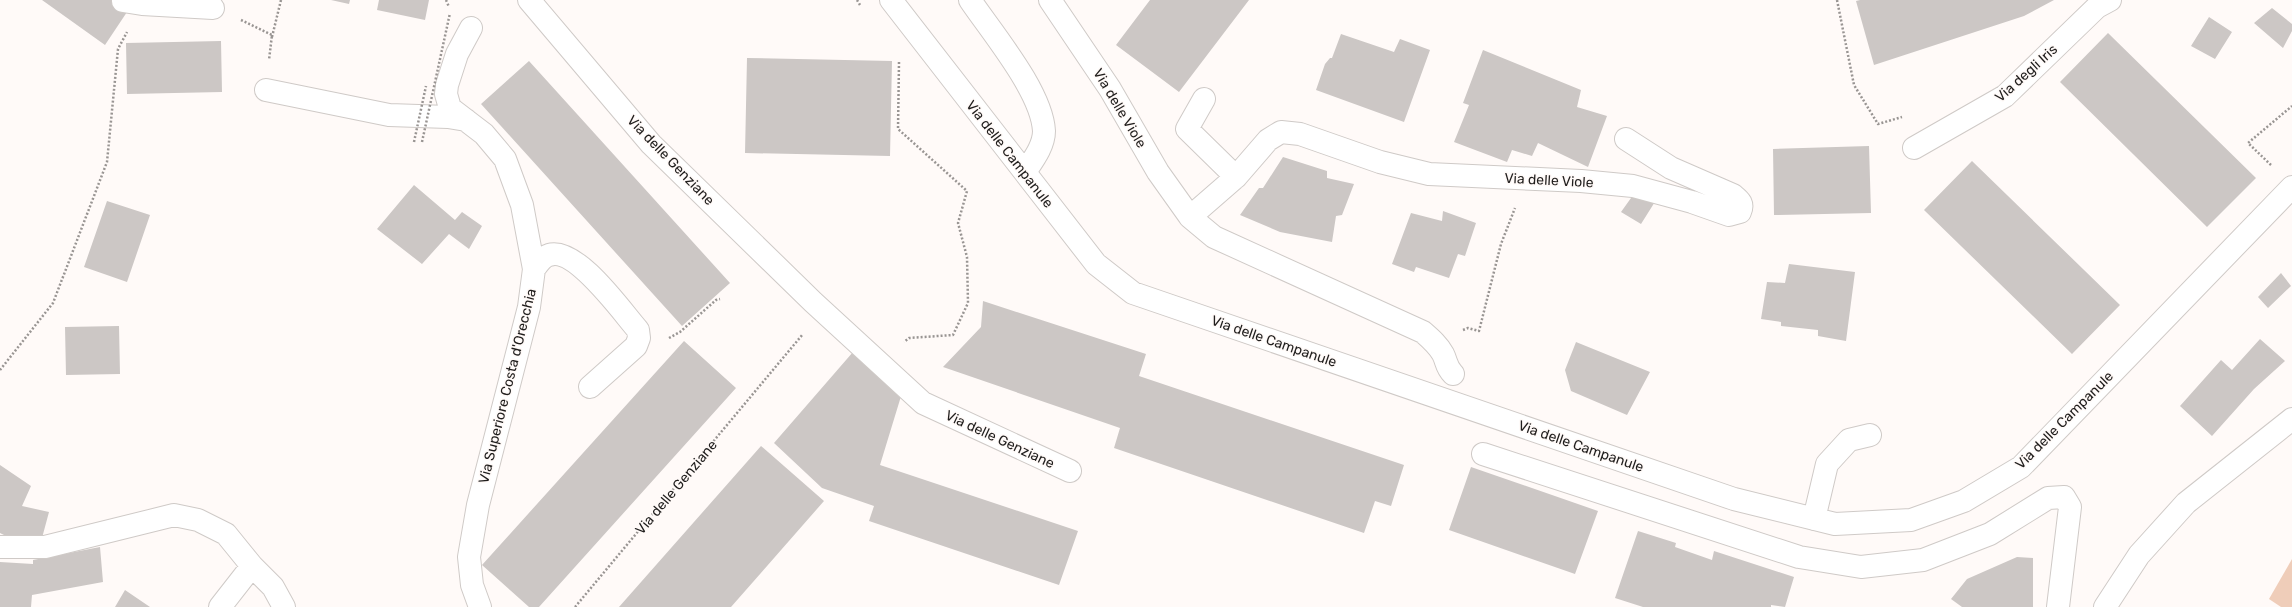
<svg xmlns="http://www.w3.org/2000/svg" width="2292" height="607" viewBox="0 0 2292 607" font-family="Rubik,sans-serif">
<rect width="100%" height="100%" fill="#fffaf8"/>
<!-- green -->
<path fill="#efcdb9" d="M 2292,559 L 2292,607 L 2281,607 L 2269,599 Z"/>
<!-- building -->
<path fill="#ccc7c5" d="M 42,0 L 119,0 L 129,9 L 105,45 Z
M 331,0 L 350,0 L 349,4 Z
M 379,0 L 429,0 L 425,20 L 377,10 Z
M 1150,0 L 1249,0 L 1179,92 L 1116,45 Z
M 1860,0 L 2054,0 L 2024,16 L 1874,65 L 1856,1 Z
M 2272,8 L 2292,24 L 2292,31 L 2283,48 L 2254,23 Z
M 2209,17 L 2232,32 L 2215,59 L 2191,46 Z
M 2108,33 L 2256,178 L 2207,227 L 2060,82 Z
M 1341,34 L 1394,52 L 1400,39 L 1430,50 L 1404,122 L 1316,90 L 1325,64 L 1330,58 L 1332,58 Z
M 221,41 L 222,92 L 127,94 L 126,43 Z
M 1483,50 L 1581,90 L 1577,107 L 1607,116 L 1588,167 L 1538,143 L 1532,156 L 1512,150 L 1507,162 L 1454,142 L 1469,105 L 1463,103 Z
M 747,58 L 892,61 L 890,156 L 745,153 Z
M 529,61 L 730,283 L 682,326 L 481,104 Z
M 1869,146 L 1871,213 L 1774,215 L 1773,149 Z
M 1283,157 L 1327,171 L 1327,178 L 1354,184 L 1342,215 L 1336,216 L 1332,242 L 1280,232 L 1240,215 L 1259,188 L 1263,188 Z
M 1972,161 L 2120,305 L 2072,354 L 1924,210 Z
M 414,185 L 455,220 L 462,212 L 482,226 L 469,249 L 449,234 L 422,264 L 377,229 Z
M 1636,191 L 1658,197 L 1641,224 L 1621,212 Z
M 107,201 L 150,215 L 127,282 L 84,267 Z
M 1443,211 L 1476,223 L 1465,256 L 1458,254 L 1449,278 L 1416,267 L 1414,272 L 1392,264 L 1411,213 L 1442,221 Z
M 1789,264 L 1855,272 L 1846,341 L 1818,336 L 1818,330 L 1781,326 L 1781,322 L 1761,319 L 1767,282 L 1785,283 Z
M 2281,273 L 2291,286 L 2268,308 L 2258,297 Z
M 983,301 L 1146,354 L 1139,376 L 1404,465 L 1391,506 L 1375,501 L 1364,533 L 1114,448 L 1120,428 L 943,367 L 981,327 Z
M 119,326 L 120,374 L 66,375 L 65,327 Z
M 2260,339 L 2285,361 L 2254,389 L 2212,436 L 2180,406 L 2221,360 L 2232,370 Z
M 684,341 L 736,388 L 539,607 L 529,607 L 482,565 Z
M 1576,342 L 1650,372 L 1627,415 L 1571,391 L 1565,370 Z
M 853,352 L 902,393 L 880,465 L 1078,531 L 1059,585 L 869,521 L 874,506 L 822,488 L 774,443 Z
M 761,446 L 824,501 L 731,607 L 619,607 Z
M 0,465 L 31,486 L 22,506 L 49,512 L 42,538 L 6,536 L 0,533 Z
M 1471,467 L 1598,511 L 1575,574 L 1449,530 Z
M 1638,531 L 1676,543 L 1675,547 L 1712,560 L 1714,551 L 1794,577 L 1785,607 L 1771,605 L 1771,607 L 1643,607 L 1615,598 Z
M 100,547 L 103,582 L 32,595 L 31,607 L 0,607 L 0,562 L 33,564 L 33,560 Z
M 2017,557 L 2033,558 L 2033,607 L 1962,607 L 1951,599 L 1967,579 Z
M 125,590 L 150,607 L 115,607 Z"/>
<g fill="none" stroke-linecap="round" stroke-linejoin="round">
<!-- minor casing -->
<g stroke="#cfcac7" stroke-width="24">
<path id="minor" d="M 529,0 L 651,144 L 813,302 L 923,403 L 1070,471
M 891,0 L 1096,264 L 1133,293 L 1734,499 L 1835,524 L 1911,520 L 1964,501 L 2021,467 L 2292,187
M 970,0 C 993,34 1042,92 1044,131 C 1044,146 1033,160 1025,172
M 1050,0 L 1110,89 L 1158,172 L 1190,217
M 123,1 L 142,4 L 213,8
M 471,28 L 457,54 L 447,85 L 446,94 L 450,108 L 484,134 L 505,159 L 522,205 L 534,269 L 529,307 L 478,505 L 469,557 L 472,585 L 480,607
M 266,90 L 389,115 L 448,117 L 466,120
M 1204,99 L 1187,129 L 1236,177
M 1914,148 L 2005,96 L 2097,7 L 2110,0
M 534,269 C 538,264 542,257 549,255 C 576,246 622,312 638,330 L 639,338 L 636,346 L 590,387
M 1453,374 C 1446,367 1447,362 1443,354 C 1438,345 1431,339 1423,332 L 1214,237 L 1190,217 L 1236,177 L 1268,140 L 1281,132 L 1300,134 L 1380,162 L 1429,174 L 1581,181 L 1633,186 L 1692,202 L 1729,215 L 1740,212 C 1744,203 1739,200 1733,195 L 1671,168 L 1626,139
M 1483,454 L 1799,557 L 1861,567 L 1923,560 L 1990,534 L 2048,498 L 2064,497 L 2070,507 L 2058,607
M 1814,519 L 1827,464 L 1849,440 L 1870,435
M 0,547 L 45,547 L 174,515 L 198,520 L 226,534 L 252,566 L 273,587 L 284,607
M 220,607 L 252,566
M 2105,607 L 2139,555 L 2186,503 L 2292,419"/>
</g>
<!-- path -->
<path stroke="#999593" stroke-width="2.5" stroke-dasharray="2 2" stroke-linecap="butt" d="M 446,0 L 449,7
M 857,0 L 860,5
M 1837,0 L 1854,85 L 1878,124 L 1902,117
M 241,20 L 272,35 L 269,60
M 272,37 L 281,0
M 899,62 L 898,129 L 967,191 L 958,223 L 967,257 L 968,303 L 953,335 L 909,338 L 904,342
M 2271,165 L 2248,143 L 2292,106
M 1463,330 L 1468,328 L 1479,331 L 1501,244 L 1515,208
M 669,338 L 680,332 L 716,300 L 720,299
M 0,370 L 53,303 L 107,162 L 118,49 L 127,32
M 575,607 L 803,334"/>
<!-- minor -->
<use href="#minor" stroke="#fff" stroke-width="22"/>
<!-- path-bridge -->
<path stroke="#999593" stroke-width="2.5" stroke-dasharray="2 2" stroke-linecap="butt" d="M 414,142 L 426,86
M 422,142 L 450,13"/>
</g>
<g text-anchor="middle" stroke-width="3" stroke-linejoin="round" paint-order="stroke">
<!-- street labels -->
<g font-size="14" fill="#201e1d" stroke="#fffaf8">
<text transform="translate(2026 73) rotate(-42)" y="5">Via degli Iris</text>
<text transform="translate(1120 108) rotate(59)" y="5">Via delle Viole</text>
<text transform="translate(1010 154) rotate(52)" y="5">Via delle Campanule</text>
<text transform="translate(671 160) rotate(46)" y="5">Via delle Genziane</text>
<text transform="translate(1549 180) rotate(3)" y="5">Via delle Viole</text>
<text transform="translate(1274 341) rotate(19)" y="5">Via delle Campanule</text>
<text transform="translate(507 386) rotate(-76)" y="5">Via Superiore Costa d'Orecchia</text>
<text transform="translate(2064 420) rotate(-45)" y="5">Via delle Campanule</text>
<text transform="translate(1000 439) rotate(25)" y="5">Via delle Genziane</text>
<text transform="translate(1581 446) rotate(19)" y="5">Via delle Campanule</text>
<text transform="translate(676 487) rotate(-50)" y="5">Via delle Genziane</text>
</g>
</g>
</svg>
